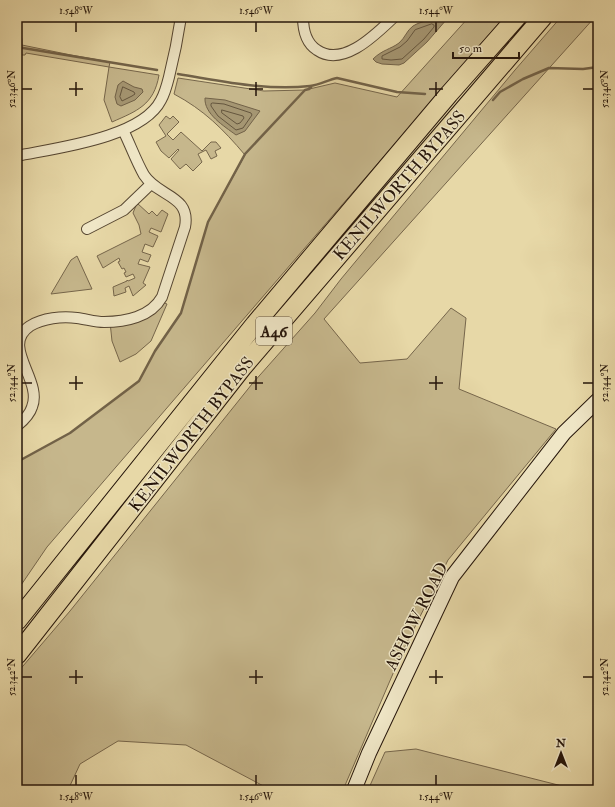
<svg xmlns="http://www.w3.org/2000/svg" width="615" height="807" viewBox="0 0 615 807" font-family="'IM FELL Double Pica',serif">
<rect width="100%" height="100%" fill="#e7d8a7"/>
<filter id="stains"><feTurbulence type="fractalNoise" baseFrequency=".005" numOctaves="4"/><feColorMatrix values="0 0 0 0 .2 0 0 0 0 .09 0 0 0 0 .02 0 0 0 .5 -.17"/></filter>
<radialGradient id="worn" r=".72"><stop offset=".6" stop-color="#630" stop-opacity="0"/><stop offset="1" stop-color="#630" stop-opacity=".3"/></radialGradient>
<!-- green -->
<path fill="#c6b78c" stroke="#76664b" d="M 469,17 L 504,17 L 47,547 L 17,591 L 17,462 L 70,433 L 139,381 L 155,351 L 181,313 L 208,222 L 245,155 C 223,129 204,110 174,94 L 178,78 L 264,91 L 305,90 L 335,83 L 397,97 Z
M 561,17 L 595,17 L 324,319 L 360,363 L 407,359 L 451,308 L 466,318 L 459,389 L 556,429 L 448,560 L 401,655 L 343,790 L 271,790 L 186,745 L 118,741 L 80,764 L 68,790 L 17,790 L 17,673 L 70,611 L 252,384 L 315,313 L 341,279 L 515,70 Z
M 17,44 L 71,55 L 110,62 L 109,67 L 159,75 C 154,105 137,111 112,122 L 104,100 L 109,67 L 26,53 L 25,55 L 17,55 Z
M 166,116 L 170,119 L 173,116 L 179,122 L 167,134 L 173,140 L 181,132 L 202,151 L 211,142 L 216,142 L 221,148 L 215,151 L 217,156 L 211,159 L 206,150 L 198,154 L 202,162 L 193,171 L 186,164 L 180,169 L 171,159 L 179,150 L 178,149 L 169,158 L 161,151 L 156,142 L 166,136 L 159,125 Z
M 137,203 L 149,214 L 152,211 L 157,216 L 162,210 L 168,214 L 161,232 L 151,228 L 149,232 L 158,236 L 153,247 L 145,244 L 142,252 L 151,255 L 148,262 L 140,259 L 138,264 L 150,267 L 143,283 L 146,285 L 133,296 L 129,286 L 125,288 L 126,292 L 114,296 L 113,287 L 127,281 L 127,280 L 128,281 L 135,278 L 133,274 L 126,277 L 124,273 L 126,272 L 124,268 L 122,269 L 118,262 L 120,261 L 119,258 L 103,268 L 97,256 L 141,234 L 139,225 L 133,213 Z
M 77,256 L 92,289 L 51,294 L 71,260 Z
M 160,301 L 167,304 L 151,341 L 136,354 L 120,362 L 112,341 L 110,322 L 125,320 Z
M 416,749 L 566,787 L 578,790 L 368,790 L 385,752 Z"/>
<!-- water -->
<path fill="#a59672" stroke="#726248" d="M 437,17 L 447,17 L 447,19 L 427,42 L 404,63 L 399,65 L 382,64 L 376,62 L 373,59 C 382,50 391,49 399,43 C 405,38 407,30 413,26 C 421,21 430,21 437,17 Z
M 123,81 L 134,87 L 142,89 L 143,92 L 135,100 L 121,106 L 117,104 L 115,97 L 118,85 Z
M 205,98 L 225,100 L 260,111 L 245,131 L 236,135 C 224,126 204,114 205,98 Z"/>
<g fill="none" stroke-linecap="round" stroke-linejoin="round">
<!-- shore -->
<path stroke="#65563e" stroke-width="1" d="M 432,24 L 434,25 L 434,27 L 424,39 L 402,59 L 391,60 L 382,59 L 382,56 L 400,47 L 407,41 L 415,30 Z
M 123,87 L 134,92 L 135,94 L 132,96 L 122,101 L 120,97 Z
M 213,103 L 224,104 L 251,113 L 252,115 L 243,128 L 236,130 L 218,116 L 211,106 L 211,104 Z
M 222,110 L 243,116 L 244,118 L 240,123 L 237,124 L 222,113 Z"/>
<!-- stream -->
<path stroke="#726248" stroke-width="2.5" d="M 17,27 L 21,39 L 21,47
M 17,47 L 157,70
M 178,74 C 222,81 266,91 310,86 C 319,85 328,80 337,78 L 397,92 L 425,94
M 493,100 L 500,92 L 523,79 L 549,68 L 583,69 L 598,67
M 17,462 L 70,433 L 139,381 L 155,351 L 181,313 L 208,222 L 245,154 L 305,90 L 309,89 L 312,86"/>
<!-- street casing -->
<g stroke="#564631" stroke-width="12">
<path id="street" d="M 303,17 C 303,30 306,43 317,50 C 343,68 376,34 394,17
M 17,156 C 56,148 142,138 161,100 C 165,93 167,85 169,77 C 174,57 178,37 181,17
M 87,229 L 124,210 L 151,184
M 17,426 C 23,421 30,414 32,407 C 43,380 0,346 30,326 C 43,318 62,316 77,318 C 86,319 95,322 104,322 C 125,322 151,317 162,297 L 185,227 C 191,195 158,197 144,175 C 136,161 130,144 123,130"/>
</g>
<!-- secondary casing -->
<g stroke="#25150a" stroke-width="16">
<path id="secondary" d="M 354,790 L 369,753 L 452,577 L 564,433 L 598,400"/>
</g>
<!-- highway casing -->
<g stroke="#25150a" stroke-width="20">
<path id="highway" d="M 17,621 L 255,324 L 449,94 L 517,17
M 17,655 L 242,368 L 543,17"/>
</g>
<!-- street -->
<use href="#street" stroke="#efe6c6" stroke-width="10"/>
<!-- secondary -->
<use href="#secondary" stroke="#efe6c6" stroke-width="14"/>
<!-- highway -->
<use href="#highway" stroke="#e7d8a7" stroke-width="18"/>
</g>
<!-- ticks -->
<path fill="none" stroke="#25150a" stroke-width="1.5" d="M 76,22 L 76,32M 256,22 L 256,32M 436,22 L 436,32M 76,82 L 76,96M 256,82 L 256,96M 436,82 L 436,96M 22,89 L 32,89M 69,89 L 83,89M 249,89 L 263,89M 429,89 L 443,89M 583,89 L 593,89M 76,376 L 76,390M 256,376 L 256,390M 436,376 L 436,390M 22,383 L 32,383M 69,383 L 83,383M 249,383 L 263,383M 429,383 L 443,383M 583,383 L 593,383M 76,670 L 76,684M 256,670 L 256,684M 436,670 L 436,684M 22,677 L 32,677M 69,677 L 83,677M 249,677 L 263,677M 429,677 L 443,677M 583,677 L 593,677M 76,775 L 76,785M 256,775 L 256,785M 436,775 L 436,785"/>
<g text-anchor="middle" stroke-width="3" stroke-linejoin="round" paint-order="stroke">
<!-- shield labels -->
<rect fill="#efe6c6" stroke="#625442" stroke-width="1" x="256" y="317" width="36" height="28" rx="3"/>
<g font-size="16" font-weight="bold" fill="#25150a">
<text x="274" y="337">A46</text>
</g>
<!-- street labels -->
<g font-size="17" fill="#25150a" stroke="#efe6c6">
<text transform="translate(399 185) rotate(-49)" y="6">KENILWORTH BYPASS</text>
<text transform="translate(191 434) rotate(-52)" y="6">KENILWORTH BYPASS</text>
<text transform="translate(416 616) rotate(-63)" y="6">ASHOW ROAD</text>
</g>
</g>
<!-- margin -->
<rect width="615" height="807" fill="none" stroke="#e7d8a7" stroke-width="44"/>
<!-- north arrow -->
<g transform="translate(561 753)" stroke="#efe6c6" stroke-width="3" paint-order="stroke">
<path d="M0-3L7 15L0 10L-7 15Z" fill="#25150a"/>
<text y="-6" font-size="11" font-weight="bold" text-anchor="middle" fill="#25150a">N</text>
</g>
<!-- scale -->
<path d="M453 52v6h66v-6" fill="none" stroke="#25150a" stroke-width="2"/>
<text x="459" y="52" font-size="12" fill="#25150a" stroke="#efe6c6" stroke-width="3" paint-order="stroke">50 m</text>
<rect x="22" y="22" width="571" height="763" fill="none" stroke="#25150a" stroke-width="1.5"/>
<g font-size="10" text-anchor="middle" fill="#25150a">
<text x="76" y="14">1.548°W</text>
<text x="256" y="14">1.546°W</text>
<text x="436" y="14">1.544°W</text>
<text transform="translate(11 89) rotate(-90)" y="4">52.346°N</text>
<text transform="translate(604 89) rotate(-90)" y="4">52.346°N</text>
<text transform="translate(11 383) rotate(-90)" y="4">52.344°N</text>
<text transform="translate(604 383) rotate(-90)" y="4">52.344°N</text>
<text transform="translate(11 677) rotate(-90)" y="4">52.342°N</text>
<text transform="translate(604 677) rotate(-90)" y="4">52.342°N</text>
<text x="76" y="800">1.548°W</text>
<text x="256" y="800">1.546°W</text>
<text x="436" y="800">1.544°W</text>
</g>
<rect width="100%" height="100%" filter="url(#stains)"/>
<rect width="100%" height="100%" fill="url(#worn)"/>
</svg>
